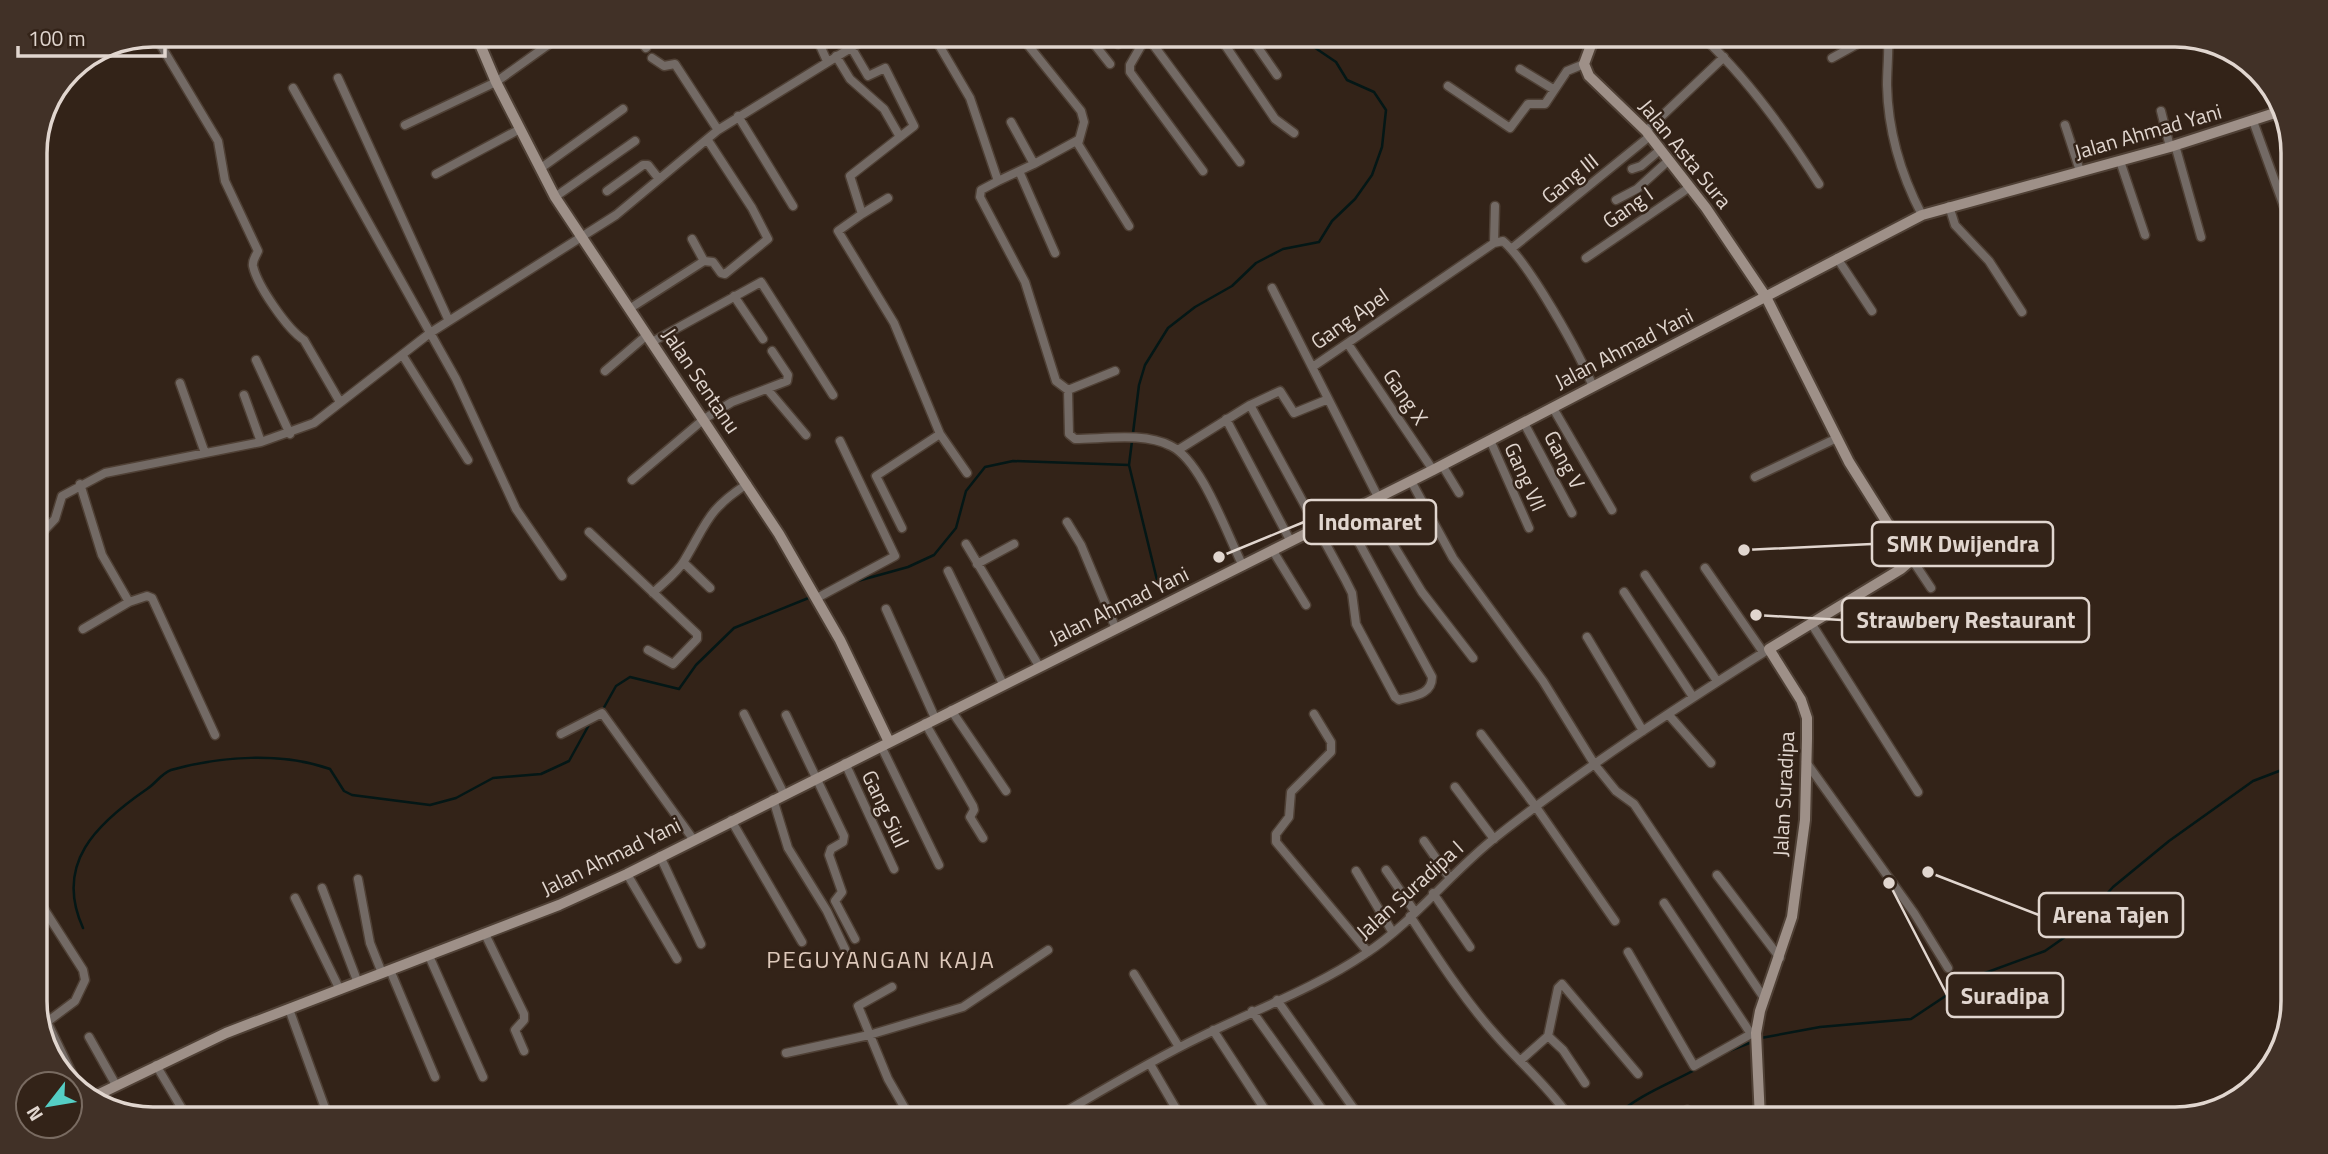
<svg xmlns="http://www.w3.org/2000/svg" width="2328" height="1154" viewBox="0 0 2328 1154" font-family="'Titillium Web',sans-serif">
<rect width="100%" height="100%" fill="#332318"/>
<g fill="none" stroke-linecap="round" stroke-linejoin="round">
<!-- stream -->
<path stroke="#041716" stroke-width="2.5" d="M 1157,580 L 1129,465 L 1139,385 L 1145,365 L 1168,328 L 1195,307 L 1232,286 L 1256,263 L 1283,249 L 1319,242 L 1332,221 L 1355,199 L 1372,175 L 1382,147 L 1386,110 L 1374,92 L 1347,80 L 1336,62 L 1302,39
M 854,582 L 908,567 L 934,555 L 956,528 L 966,491 L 985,467 L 1013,461 L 1129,465
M 602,711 L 616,686 L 630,677 L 679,689 L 696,665 L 734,628 L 811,597
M 83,928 C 54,864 96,824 147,789 C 155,784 162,773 171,770 C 220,756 282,752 330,769 L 344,791 L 352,795 L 430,805 L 456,798 L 493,778 L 541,774 L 569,761 L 590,723
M 1761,1038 L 1820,1027 L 1911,1019 L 1974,977 L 2045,951 L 2075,930 L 2113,887 L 2169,841 L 2253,781 L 2287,768 L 2293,769
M 1729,1051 L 1752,1042
M 1612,1119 C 1642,1091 1679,1081 1714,1059"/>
<!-- street casing -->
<g stroke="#4f4035" stroke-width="11">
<path id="street" d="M 1888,36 C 1889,52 1887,69 1887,85 C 1888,132 1900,173 1922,215
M 1703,37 C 1748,79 1786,132 1819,184
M 1145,39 L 1130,65 L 1130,72 L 1203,171
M 1149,39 L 1240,162
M 1221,39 L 1275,119 L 1294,133
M 1252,39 L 1277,75
M 936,40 L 970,98 L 998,181 L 981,190 L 980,197 L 1025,282 L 1056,381 L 1068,390 L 1069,434 L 1075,439 C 1104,439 1144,432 1171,446 C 1202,461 1227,535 1243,566
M 1024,40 L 1081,111 L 1084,122 L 1078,144 L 1129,226
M 1091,40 L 1110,64
M 1113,40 L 1118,44
M 818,41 L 827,61
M 642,42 L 646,48
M 160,44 L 218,141 L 225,181 L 258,251 C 256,256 252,260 253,266 C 257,285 287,329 304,340 L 340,402
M 851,47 L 868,76 L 885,68 L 914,126 L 850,176 L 862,214 L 838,231 L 894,323 L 940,434 L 967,473
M 836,56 L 850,79 L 884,109 L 900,137
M 652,58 L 664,66 L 675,64 L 718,130
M 1832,58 L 1872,36
M 1520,69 L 1553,89
M 338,78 L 449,321
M 1448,86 L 1510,128 L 1528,104 L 1545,104 L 1567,71 L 1584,64
M 293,88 L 456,379 L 516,509 L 562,576
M 2161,111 L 2170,147
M 738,116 L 793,206
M 2253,121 L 2290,223
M 1011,122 L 1034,164 L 1019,171
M 405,125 L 496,82 L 552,42
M 2065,125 L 2080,171
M 1646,131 L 1724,57
M 2175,145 L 2201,237
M 2120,161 L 2145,235
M 1034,164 L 1078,140
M 541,168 L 623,109
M 1632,169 L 1641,166 L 1661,149
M 436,174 L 520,129
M 998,181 L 1019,171 L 1055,253
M 607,191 L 643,165 L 648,165 L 659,179
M 555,197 L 635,141
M 1616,200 L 1637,189 L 1669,160
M 1949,206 L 1955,225 L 1989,261 L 2022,312
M 862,214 L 888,198
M 692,239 L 704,261
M 1494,243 L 1495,206
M 1511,249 L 1650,136
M 1586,258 L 1690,187
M 1837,258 L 1872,311
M 1272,288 L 1378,497
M 734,296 L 763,339
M 629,309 L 704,261 L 713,262 L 721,273 L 725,274 L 768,239 L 752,208 L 707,139
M 652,342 L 761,282 L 833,395
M 1348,344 L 1433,470
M 403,356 L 468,460
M 256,360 L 290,434
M 1314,366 L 1494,243 L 1503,241 C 1529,263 1580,354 1593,387
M 605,371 L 647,335
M 180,383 L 205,453
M 768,390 L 806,435
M 1068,390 L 1115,371
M 244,395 L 261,442
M 1250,405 L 1280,391 L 1294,413 L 1326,400
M 1553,408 L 1612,510
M 1226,419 L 1291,542
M 1524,423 L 1572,513
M 1490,440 L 1529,528
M 1178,450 L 1250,405 L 1345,579 L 1352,593 L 1356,624 L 1395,697 L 1399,700 C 1413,696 1432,695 1432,677 L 1344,515
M 1442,465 L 1459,493
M 1755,477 L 1837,438
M 632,480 L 704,419 L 732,402 L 787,381 L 788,375 L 772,351
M 1411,481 L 1453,558 L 1543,681 L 1595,765 L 1616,791 L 1634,804 L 1764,998
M 80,484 L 102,555 L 129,602 L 147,596 L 152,598 L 215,735
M 1368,503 L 1422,592 L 1473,658
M 1067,522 L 1081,545 L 1116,629
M 902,528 L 876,476 L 940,434
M 589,532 L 697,634 L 697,639 L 673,664 L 648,650
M 35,540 L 55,519 L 62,496 L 105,473 L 261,442 L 314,423 L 430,333 L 616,215 L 718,130 L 862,41
M 966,544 L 1039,666
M 1273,551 L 1306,605
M 1907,552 L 1931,588
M 684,563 L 710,588
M 977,564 L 1014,544
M 1705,568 L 1763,652
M 948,571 L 1003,684
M 1645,575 L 1717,681
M 1624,592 L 1693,697
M 653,593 C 663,583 677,573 684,561 C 707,523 707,510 747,484
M 817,598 L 895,556 L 840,441
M 886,609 L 935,718
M 1811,623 L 1918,792
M 83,629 L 129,602
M 1587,637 L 1643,731
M 951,710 L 1006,791
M 744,714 L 784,794
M 1314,714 L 1331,742 L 1331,752 L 1291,792 L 1289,817 L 1276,834 L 1276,842 L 1368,952
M 1668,714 L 1711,763
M 786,715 L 844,836 L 843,842 L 831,849 L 829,855 L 842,892 L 835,901 L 855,939
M 925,723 L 973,806 L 974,810 L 970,817 L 983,838
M 561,734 L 602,713 L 693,839
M 1481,734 L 1536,807 L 1615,921
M 881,746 L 939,865
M 1806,762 L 1914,913 L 1948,968
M 845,763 L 894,869
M 1455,787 L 1494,839
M 773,799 L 788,848 L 827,911 L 845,949
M 731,820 L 802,942
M 1424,841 L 1449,877
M 660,856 L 701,944
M 1386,870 L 1415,912
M 1356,871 L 1393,933
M 627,874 L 677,959
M 1717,875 L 1780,958
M 358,879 L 370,943 L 382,973
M 322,888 L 358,983
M 1433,893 L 1470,947
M 35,895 L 83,970 L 85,980 L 75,1001 L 47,1022 L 79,1088
M 295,898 L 340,990
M 1410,916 C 1437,957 1463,998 1495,1034 C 1519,1062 1546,1084 1567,1114
M 485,934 L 524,1014 L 524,1020 L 515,1030 L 524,1051
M 1628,952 L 1694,1066 L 1751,1034 L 1664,903
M 429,956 L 483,1077
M 390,970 L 435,1077
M 1134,974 L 1179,1047
M 892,987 L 858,1006 L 888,1079 L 911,1119
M 1277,1000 L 1361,1119
M 289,1009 L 329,1119
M 1252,1011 L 1329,1119
M 1213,1030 L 1271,1119
M 1548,1036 L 1563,1050 L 1585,1083
M 89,1037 L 116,1085
M 786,1053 L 869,1035 L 963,1007 L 1048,950
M 1520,1061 L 1548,1036 L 1558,988 L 1562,984 L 1638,1074
M 1150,1064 L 1182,1119
M 156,1065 L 188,1119
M 1687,1110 L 1691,1119
M 1053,1119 C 1101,1091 1150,1061 1200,1037 C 1255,1010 1315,988 1365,954 C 1412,923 1447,877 1491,841 C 1579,771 1674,709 1769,649"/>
</g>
<!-- secondary casing -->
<g stroke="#4f4035" stroke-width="14">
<path id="secondary" d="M 1594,37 L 1584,64 L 1589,76 L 1646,131 L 1706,208 L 1766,297 L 1849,462 L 1908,556 L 1908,563 L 1901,569 L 1769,649 L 1801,700 L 1807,718 L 1807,739 L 1805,820 L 1792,917 L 1760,1011 L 1756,1033 L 1760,1119
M 479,42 L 496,82 L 555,197 L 779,534 L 840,640 L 889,742
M 91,1098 L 226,1033 L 559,905 L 627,874 L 1433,470 L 1922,215 L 2170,147 L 2281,111"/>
</g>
<!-- street -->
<use href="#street" stroke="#736a65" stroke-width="8"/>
<!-- secondary -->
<use href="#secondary" stroke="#9e9088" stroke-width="10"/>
</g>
<g text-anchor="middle" stroke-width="5" stroke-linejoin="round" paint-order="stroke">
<!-- street labels -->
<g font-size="21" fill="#e1d6cf" stroke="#332318">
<text transform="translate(2148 132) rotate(-16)" y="7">Jalan Ahmad Yani</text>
<text transform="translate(1685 154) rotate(51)" y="7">Jalan Asta Sura</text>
<text transform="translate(1570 179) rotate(-39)" y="7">Gang III</text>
<text transform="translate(1628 208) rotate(-35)" y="7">Gang I</text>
<text transform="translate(1350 319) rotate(-35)" y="7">Gang Apel</text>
<text transform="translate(1624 349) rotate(-27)" y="7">Jalan Ahmad Yani</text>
<text transform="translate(701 381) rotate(56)" y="7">Jalan Sentanu</text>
<text transform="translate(1405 397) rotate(56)" y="7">Gang X</text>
<text transform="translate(1564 460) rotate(62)" y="7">Gang V</text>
<text transform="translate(1525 477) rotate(66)" y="7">Gang VII</text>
<text transform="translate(1119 606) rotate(-26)" y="7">Jalan Ahmad Yani</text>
<text transform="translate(1784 794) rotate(-87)" y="7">Jalan Suradipa</text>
<text transform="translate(885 809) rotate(65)" y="7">Gang Siul</text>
<text transform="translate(611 857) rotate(-26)" y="7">Jalan Ahmad Yani</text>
<text transform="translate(1410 890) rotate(-42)" y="7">Jalan Suradipa I</text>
</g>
<!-- quarter labels -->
<g font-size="24" letter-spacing="2" fill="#dec9bb" stroke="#332318">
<text x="881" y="968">PEGUYANGAN KAJA</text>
</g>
</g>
<!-- crop -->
<path d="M0 0H2328V1154H0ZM153 47H2175A106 106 0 0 1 2281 153V1001A106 106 0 0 1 2175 1107H153A106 106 0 0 1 47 1001V153A106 106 0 0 1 153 47Z" fill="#413127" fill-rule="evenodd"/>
<path fill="none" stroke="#e1d6cf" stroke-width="3.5" d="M153 47H2175A106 106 0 0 1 2281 153V1001A106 106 0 0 1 2175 1107H153A106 106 0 0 1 47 1001V153A106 106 0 0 1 153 47Z"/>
<!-- callouts -->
<path fill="none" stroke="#e1d6cf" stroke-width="2.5" d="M1219 557L1304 522M1744 550L1872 544M1756 615L1842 620M1928 872L2039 915M1889 883L1947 995"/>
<g fill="#e1d6cf" stroke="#332318" stroke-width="2.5">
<circle cx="1219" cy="557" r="7"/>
<circle cx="1744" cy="550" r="7"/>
<circle cx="1756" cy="615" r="7"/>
<circle cx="1928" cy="872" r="7"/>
<circle cx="1889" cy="883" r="7"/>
</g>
<g fill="#332318" stroke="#e1d6cf" stroke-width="2.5">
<rect x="1304" y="500" width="132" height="44" rx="7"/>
<rect x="1872" y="522" width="181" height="44" rx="7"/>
<rect x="1842" y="598" width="247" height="44" rx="7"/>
<rect x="2039" y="893" width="144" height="44" rx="7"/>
<rect x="1947" y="973" width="116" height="44" rx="7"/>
</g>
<g font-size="23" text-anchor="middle" font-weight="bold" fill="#e1d6cf">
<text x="1370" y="530">Indomaret</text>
<text x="1963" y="552">SMK Dwijendra</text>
<text x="1966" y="628">Strawbery Restaurant</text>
<text x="2111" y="923">Arena Tajen</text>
<text x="2005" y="1004">Suradipa</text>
</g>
<!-- north arrow -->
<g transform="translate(49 1105) rotate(239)"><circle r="33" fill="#332318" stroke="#796b61" stroke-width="2"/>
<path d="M0-5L12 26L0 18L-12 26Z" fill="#55cec5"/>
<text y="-10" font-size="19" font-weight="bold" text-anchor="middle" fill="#e1d6cf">N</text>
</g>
<!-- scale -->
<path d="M18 46v10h147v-10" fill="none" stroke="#e1d6cf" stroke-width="3.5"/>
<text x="28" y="46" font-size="21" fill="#e1d6cf" stroke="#332318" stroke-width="5" paint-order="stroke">100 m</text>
</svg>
